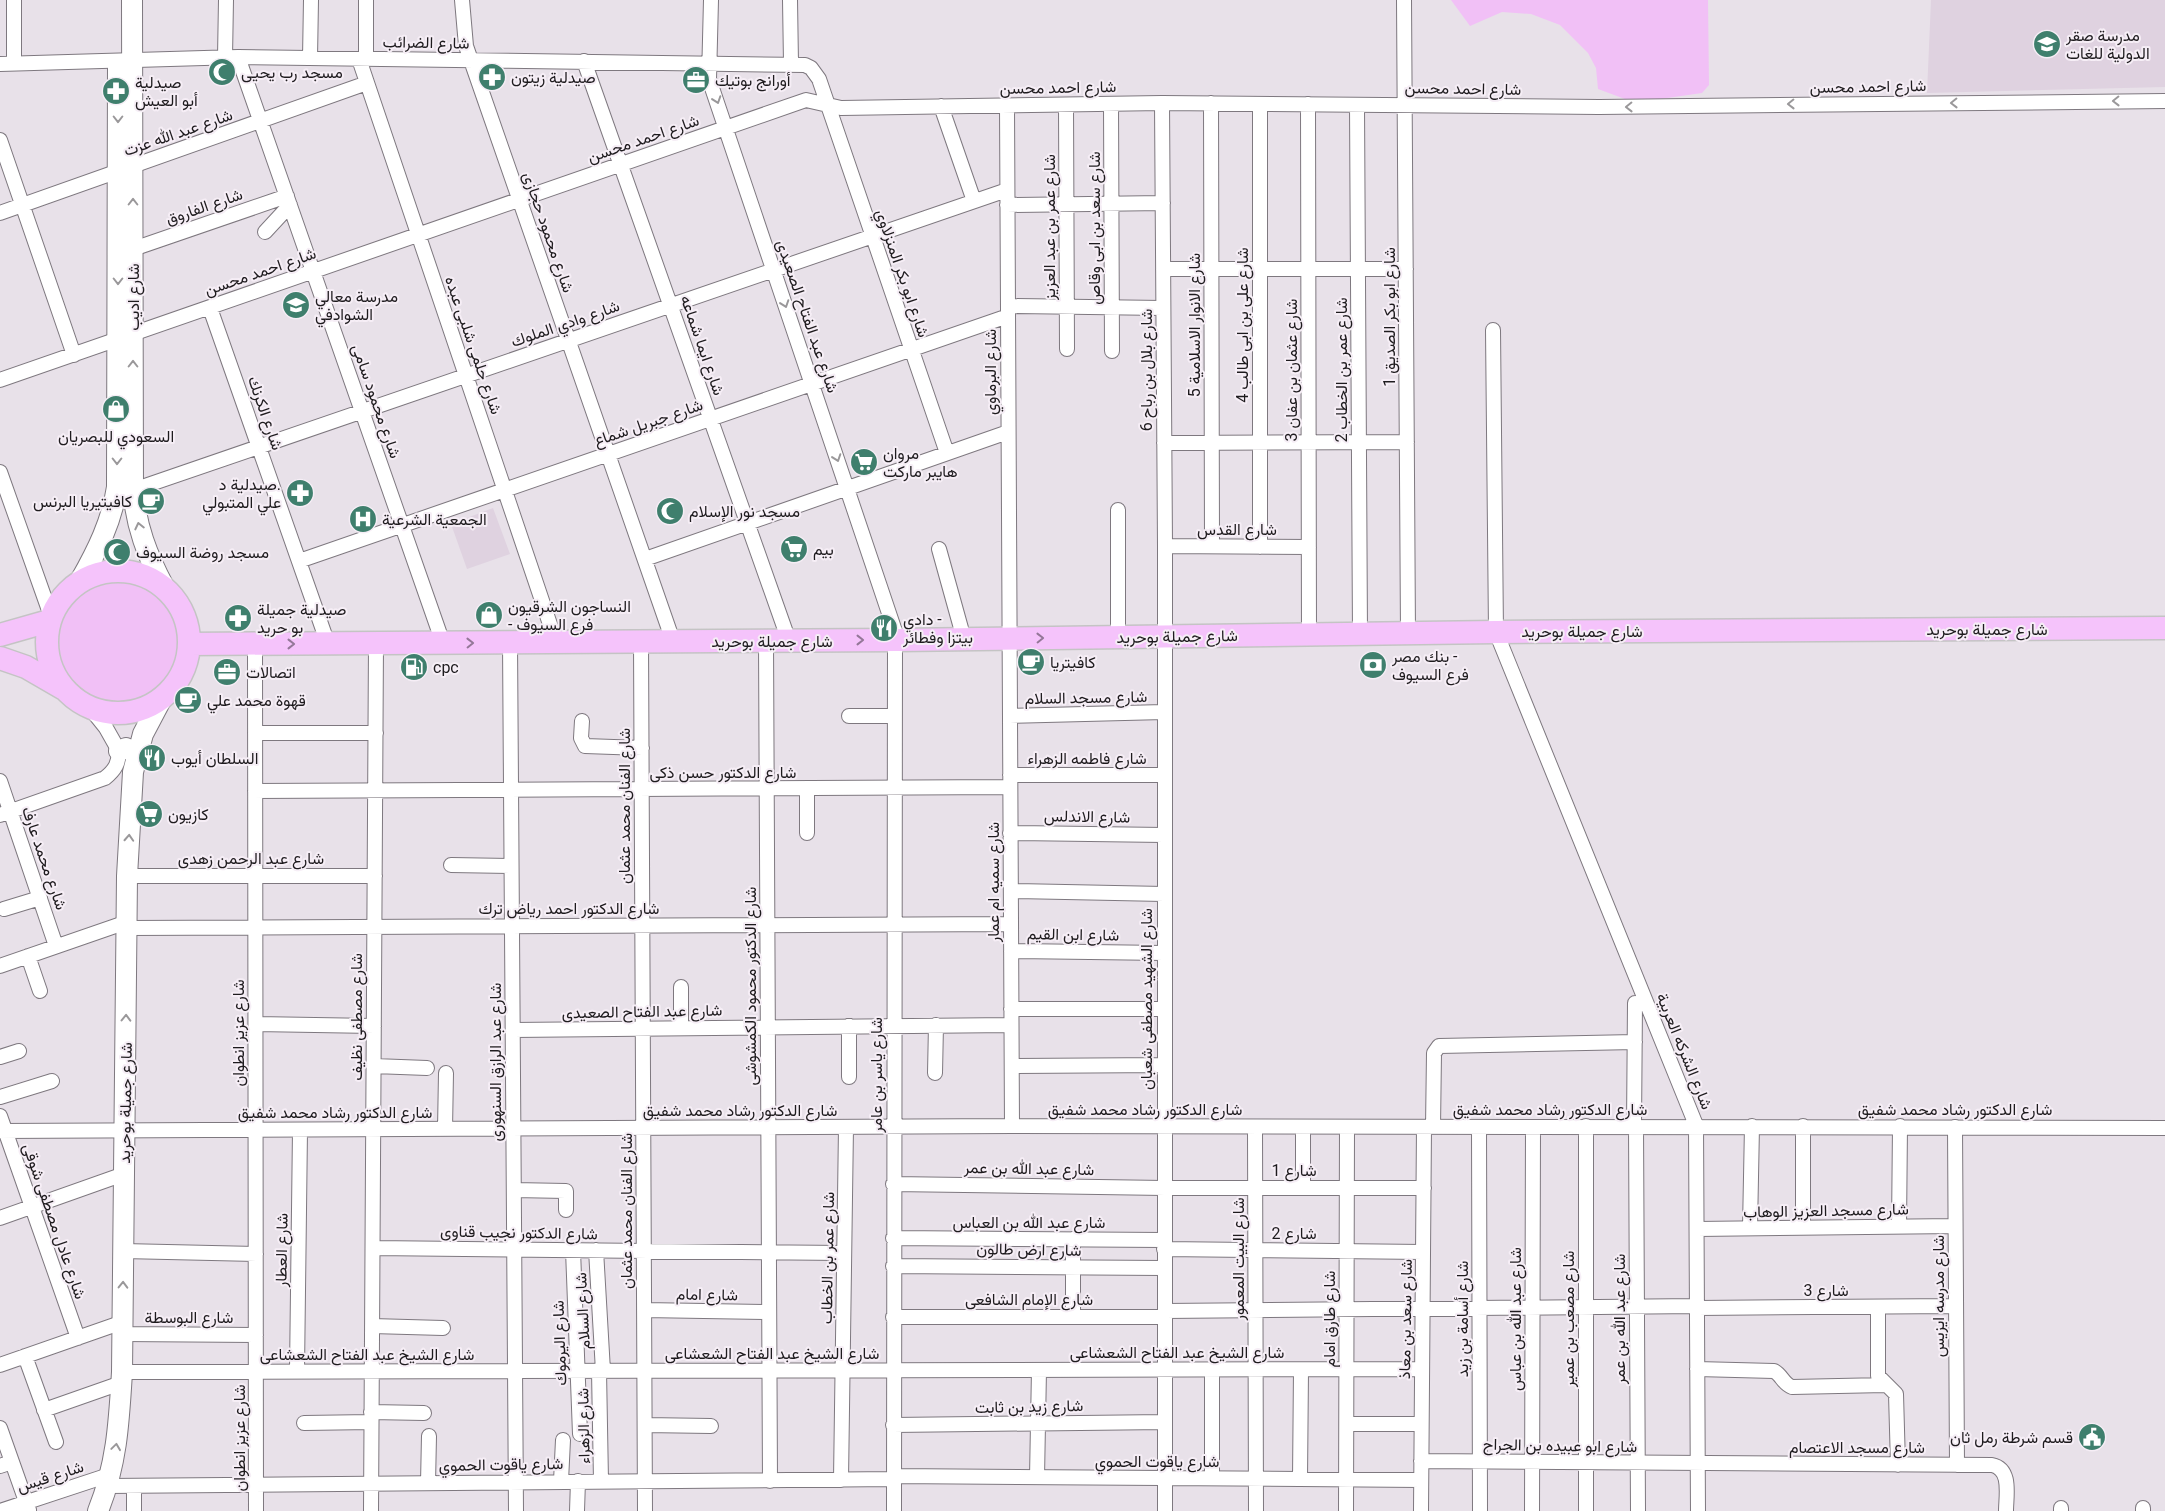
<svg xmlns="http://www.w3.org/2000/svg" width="2165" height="1511" viewBox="0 0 2165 1511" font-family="Roboto,Vazirmatn,sans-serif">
<rect width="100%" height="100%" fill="#e8e1e9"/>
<!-- built -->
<path fill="#dfd2e0" d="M 1931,0 L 2165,0 L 2165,87 L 1927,93 Z
M 493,508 L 510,554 L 467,569 L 451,524 Z"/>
<!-- green -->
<path fill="#f1c0f6" d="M 1451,0 L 1708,0 L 1709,85 L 1702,93 L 1660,99 L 1625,99 L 1598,89 L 1596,68 L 1588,53 L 1560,25 L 1531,14 L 1502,12 L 1470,26 Z
M54 643a64 64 0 1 1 128 0a64 64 0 1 1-128 0Z"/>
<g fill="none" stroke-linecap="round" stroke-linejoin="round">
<!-- street casing -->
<g stroke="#7e787f" stroke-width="16">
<path id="street" d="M 462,0 L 466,46 L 673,641
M 711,0 L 709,79 L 898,640
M 790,0 L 791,63
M 1404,0 L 1408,634
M 225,57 L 226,0
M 238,57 L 443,643
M 310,58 L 311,0
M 359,59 L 556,642
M 366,59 L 366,0
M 584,61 L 789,641
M 0,64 L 238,57 L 805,65 L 811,68 L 819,79 L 947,453
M 14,64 L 14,0
M 1162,103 L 1165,546 L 1165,1511
M 1211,103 L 1212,546
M 1111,104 L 1112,351
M 1260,104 L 1260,547
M 1308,104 L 1309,635
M 1066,105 L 1067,349
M 1357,105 L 1360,634
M 941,106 L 974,201
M 1007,106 L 1012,1126
M 0,140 L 74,355
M 1007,205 L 1163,203
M 0,213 L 367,83
M 265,232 L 290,205
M 133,249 L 287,196
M 1163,269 L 1406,269
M 1008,306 L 1163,308
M 210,308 L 328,644
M 1493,330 L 1496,632 L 1696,1125 L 1698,1511
M 0,380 L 806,100 L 841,108 L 1162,103 L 1599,107 L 2165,101
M 1164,443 L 1407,442
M 0,472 L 51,616
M 133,490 L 1007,190
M 1118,510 L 1118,637
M 1165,546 L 1309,547
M 939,549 L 964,639
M 645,559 L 1008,432
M 299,561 L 1008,316
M 766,641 L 770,1481
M 510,642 L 516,1511
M 641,642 L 645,1511
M 255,644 L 256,1511
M 849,716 L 894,716
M 1010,716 L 1164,712
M 582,721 L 581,738 L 585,746 L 642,748
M 255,733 L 376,733
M 1010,775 L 1164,775
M 0,781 L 56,946
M 255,791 L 1010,787
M 0,815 L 105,778 C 115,770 119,763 119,751 L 106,728 L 90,708
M 807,833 L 807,789
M 1010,833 L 1164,835
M 451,865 L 511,866
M 127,876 L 375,876
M 1011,891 L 1164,894
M 4,909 L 40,898
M 127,928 L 1011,924
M 1011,951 L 1164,953
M 28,956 L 40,991
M 0,966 L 127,922
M 1011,1009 L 1164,1009
M 256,1024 L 374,1026
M 849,1026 L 849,1077
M 681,1028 L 681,987
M 513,1030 L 1011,1025
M 0,1057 L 19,1051
M 374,1066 L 427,1068
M 1012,1066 L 1164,1065
M 935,1073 L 936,1025
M 0,1097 L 52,1081
M 0,1116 L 78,1338
M 1634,1126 L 1635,1003
M 1636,1126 L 1638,1511
M 1255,1127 L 1256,1511
M 1433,1127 L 1434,1053 L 1439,1046 L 1635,1042
M 1479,1127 L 1480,1511
M 1955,1127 L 1957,1465
M 445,1129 L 446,1073
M 0,1131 L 1012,1126 L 2165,1128
M 893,1184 L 1164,1188 L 1424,1188
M 1303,1188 L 1303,1127
M 514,1190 L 566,1191 L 566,1210
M 0,1218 L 124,1174
M 1899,1227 L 1900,1126
M 1750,1228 L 1752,1126
M 1803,1228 L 1803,1126
M 1697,1229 L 1955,1226
M 893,1238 L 1164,1240
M 1073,1239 L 1073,1317
M 373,1248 L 844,1253
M 1164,1249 L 1423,1252
M 573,1250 L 580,1434
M 596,1250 L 603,1371
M 123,1251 L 256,1254
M 893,1266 L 1164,1268
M 1878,1307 L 1878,1376 L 1896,1394 L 1898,1465
M 1697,1308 L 1956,1306
M 644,1310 L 769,1312
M 1165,1311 L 1697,1306
M 893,1317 L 1165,1317
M 372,1326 L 443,1328
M 122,1334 L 256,1335
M 25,1356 L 56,1442
M 0,1365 L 123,1322
M 1697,1369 L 1774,1371 C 1782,1375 1783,1384 1792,1387 L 1885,1385
M 297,1371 L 300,1130
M 599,1371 L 601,1481
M 122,1372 L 1422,1369
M 44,1410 L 121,1383
M 371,1412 L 424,1413
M 304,1423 L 371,1422
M 1347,1424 L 1421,1424
M 645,1425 L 711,1426
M 893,1425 L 1165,1422
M 0,1428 L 29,1510
M 1421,1461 L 1992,1465 C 2012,1469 2006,1496 2006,1511
M 0,1466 L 12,1462
M 894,1476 L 1421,1480
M 1037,1477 L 1039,1370
M 1212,1478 L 1212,1370
M 1300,1479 L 1301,1370
M 841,1480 L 846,1127
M 561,1481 L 563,1440
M 428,1483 L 429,1436
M 108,1486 L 894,1479
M 134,1487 L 134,1511
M 2061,1508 L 2061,1511
M 0,1511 L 112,1474
M 371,1511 L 376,643
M 577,1511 L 578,1481
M 894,1511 L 895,640
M 1346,1511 L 1347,1127
M 1421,1511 L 1424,1127
M 1532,1511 L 1533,1127
M 1586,1511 L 1586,1126
M 2143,1511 L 2143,1508"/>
</g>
<!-- secondary casing -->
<g stroke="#7e787f" stroke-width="22">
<path id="secondary" d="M 132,0 L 133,490 C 136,526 147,555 164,587
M 80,581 C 97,551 112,521 117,487 L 118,64
M 119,751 L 126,748 L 137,753
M 98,1511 C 117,1464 119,1422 122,1372 L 127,876 L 133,772 L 143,734 L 162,698"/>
</g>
<!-- primary casing -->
<g stroke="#c4c4c4" stroke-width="25">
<path id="primary" d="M47 642a71 71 0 1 1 142 0a71 71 0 1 1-142 0Z
M 0,635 L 49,621
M 189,644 L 898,640 L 1496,632 L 2165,628
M 0,658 L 26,667 L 64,689"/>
</g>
<!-- street -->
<use href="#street" stroke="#fff" stroke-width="14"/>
<!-- secondary -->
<use href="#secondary" stroke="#fff" stroke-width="20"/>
<!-- primary -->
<use href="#primary" stroke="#f5c3fb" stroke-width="22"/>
</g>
<!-- one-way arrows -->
<defs><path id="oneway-chevron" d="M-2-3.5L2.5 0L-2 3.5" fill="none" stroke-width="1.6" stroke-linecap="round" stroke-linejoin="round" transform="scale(1.25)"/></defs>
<g stroke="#9a989a">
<use href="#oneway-chevron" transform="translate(717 100) rotate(71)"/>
<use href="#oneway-chevron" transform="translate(2116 101) rotate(179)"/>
<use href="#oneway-chevron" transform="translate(1954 103) rotate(179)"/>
<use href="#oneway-chevron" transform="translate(1791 104) rotate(179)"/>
<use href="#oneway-chevron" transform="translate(1629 107) rotate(179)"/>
<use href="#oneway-chevron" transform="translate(118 119) rotate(90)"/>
<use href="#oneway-chevron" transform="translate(133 202) rotate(-90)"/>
<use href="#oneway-chevron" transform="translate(118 281) rotate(90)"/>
<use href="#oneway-chevron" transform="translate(785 304) rotate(71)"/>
<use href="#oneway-chevron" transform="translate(133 364) rotate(-90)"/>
<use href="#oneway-chevron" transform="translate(837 458) rotate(71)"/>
<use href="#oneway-chevron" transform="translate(117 461) rotate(90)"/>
<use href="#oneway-chevron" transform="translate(139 526) rotate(-103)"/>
<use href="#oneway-chevron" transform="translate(129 838) rotate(-87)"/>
<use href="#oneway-chevron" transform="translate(126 1018) rotate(-89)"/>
<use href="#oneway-chevron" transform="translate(123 1285) rotate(-89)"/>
<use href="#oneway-chevron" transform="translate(116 1447) rotate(-82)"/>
</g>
<g stroke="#947798">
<use href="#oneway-chevron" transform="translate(1040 638) rotate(-1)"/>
<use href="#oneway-chevron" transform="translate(860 640)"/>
<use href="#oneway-chevron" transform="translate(470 643) rotate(-1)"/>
<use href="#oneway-chevron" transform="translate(291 644)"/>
</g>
<!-- icons -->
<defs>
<g id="school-disc" transform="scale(1.4375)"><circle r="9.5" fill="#3f7f6d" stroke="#f6eef6"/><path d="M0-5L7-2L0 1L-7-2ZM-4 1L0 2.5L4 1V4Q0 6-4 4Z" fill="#fff"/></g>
<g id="mosque-disc" transform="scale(1.4375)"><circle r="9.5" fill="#3f7f6d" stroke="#f6eef6"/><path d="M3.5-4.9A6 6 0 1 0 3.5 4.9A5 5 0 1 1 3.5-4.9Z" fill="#fff"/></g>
<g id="pharmacy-disc" transform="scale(1.4375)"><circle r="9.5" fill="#3f7f6d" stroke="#f6eef6"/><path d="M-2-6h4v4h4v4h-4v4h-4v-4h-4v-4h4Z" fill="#fff"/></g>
<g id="office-disc" transform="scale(1.4375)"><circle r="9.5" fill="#3f7f6d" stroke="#f6eef6"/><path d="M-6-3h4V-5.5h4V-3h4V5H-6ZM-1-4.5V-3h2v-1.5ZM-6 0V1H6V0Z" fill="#fff"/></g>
<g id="shop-disc" transform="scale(1.4375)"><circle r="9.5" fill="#3f7f6d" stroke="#f6eef6"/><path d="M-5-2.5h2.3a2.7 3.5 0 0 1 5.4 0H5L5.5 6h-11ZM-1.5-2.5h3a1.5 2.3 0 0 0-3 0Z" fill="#fff"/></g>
<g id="supermarket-disc" transform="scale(1.4375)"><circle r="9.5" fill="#3f7f6d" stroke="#f6eef6"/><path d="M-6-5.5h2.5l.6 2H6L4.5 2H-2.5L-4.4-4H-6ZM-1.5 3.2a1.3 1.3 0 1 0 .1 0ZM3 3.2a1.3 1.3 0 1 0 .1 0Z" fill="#fff"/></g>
<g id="cafe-disc" transform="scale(1.4375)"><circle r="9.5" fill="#3f7f6d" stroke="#f6eef6"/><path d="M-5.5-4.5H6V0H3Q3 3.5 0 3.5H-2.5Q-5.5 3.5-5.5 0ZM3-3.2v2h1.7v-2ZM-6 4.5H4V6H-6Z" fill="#fff"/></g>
<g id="hospital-disc" transform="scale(1.4375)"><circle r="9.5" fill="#3f7f6d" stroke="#f6eef6"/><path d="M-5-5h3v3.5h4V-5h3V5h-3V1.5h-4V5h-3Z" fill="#fff"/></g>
<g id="restaurant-disc" transform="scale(1.4375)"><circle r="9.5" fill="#3f7f6d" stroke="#f6eef6"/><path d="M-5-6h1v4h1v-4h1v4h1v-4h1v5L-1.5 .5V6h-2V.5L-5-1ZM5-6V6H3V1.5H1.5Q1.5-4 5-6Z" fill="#fff"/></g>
<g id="bank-disc" transform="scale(1.4375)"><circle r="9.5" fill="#3f7f6d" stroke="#f6eef6"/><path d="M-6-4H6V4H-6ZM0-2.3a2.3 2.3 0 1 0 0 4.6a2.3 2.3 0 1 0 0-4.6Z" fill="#fff"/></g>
<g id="fuel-disc" transform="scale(1.4375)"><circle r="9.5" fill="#3f7f6d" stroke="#f6eef6"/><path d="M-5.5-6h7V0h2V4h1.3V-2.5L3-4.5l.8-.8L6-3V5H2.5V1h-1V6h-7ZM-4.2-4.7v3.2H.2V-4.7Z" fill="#fff"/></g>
<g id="civic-disc" transform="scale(1.4375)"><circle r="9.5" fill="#3f7f6d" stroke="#f6eef6"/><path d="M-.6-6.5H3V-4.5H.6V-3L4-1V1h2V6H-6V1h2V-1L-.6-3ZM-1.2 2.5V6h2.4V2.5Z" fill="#fff"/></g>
</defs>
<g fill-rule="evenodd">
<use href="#school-disc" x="2047" y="44"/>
<use href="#mosque-disc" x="222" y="72"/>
<use href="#pharmacy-disc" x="492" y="77"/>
<use href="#office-disc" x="696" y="80"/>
<use href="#pharmacy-disc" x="116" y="91"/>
<use href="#school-disc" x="296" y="305"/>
<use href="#shop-disc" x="116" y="409"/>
<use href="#supermarket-disc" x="864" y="462"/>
<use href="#pharmacy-disc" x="300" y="493"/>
<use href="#cafe-disc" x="151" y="501"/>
<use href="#mosque-disc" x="670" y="511"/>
<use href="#hospital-disc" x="363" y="519"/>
<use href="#supermarket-disc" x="794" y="549"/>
<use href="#mosque-disc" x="117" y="552"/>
<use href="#shop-disc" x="489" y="615"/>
<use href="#pharmacy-disc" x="238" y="618"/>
<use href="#restaurant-disc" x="884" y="628"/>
<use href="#cafe-disc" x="1031" y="662"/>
<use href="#bank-disc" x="1373" y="665"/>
<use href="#fuel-disc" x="414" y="667"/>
<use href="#office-disc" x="227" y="672"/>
<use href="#cafe-disc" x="188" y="700"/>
<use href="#restaurant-disc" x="152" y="758"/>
<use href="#supermarket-disc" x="149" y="814"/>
<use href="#civic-disc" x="2092" y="1437"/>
</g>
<g text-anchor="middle" stroke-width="4" stroke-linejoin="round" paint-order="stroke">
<!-- poi labels -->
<g font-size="16" fill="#1e1b1e" stroke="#f6eef6" text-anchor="start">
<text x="2066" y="41">مدرسة صقر<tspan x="2066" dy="18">الدولية للغات</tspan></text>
<text x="241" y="78">مسجد رب يحيى</text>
<text x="511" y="83">صيدلية زيتون</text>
<text x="715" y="86">أورانج بوتيك</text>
<text x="135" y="88">صيدلية<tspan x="135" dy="18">أبو العيش</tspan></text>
<text x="315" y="302">مدرسة معالي<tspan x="315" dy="18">الشوادفي</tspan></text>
<text x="116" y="442" text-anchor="middle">السعودي للبصريان</text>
<text x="883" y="459">مروان<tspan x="883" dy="18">هايبر ماركت</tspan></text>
<text x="281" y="490" text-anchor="end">صيدلية د.<tspan x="281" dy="18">علي المتبولي</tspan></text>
<text x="132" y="507" text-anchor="end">كافيتيريا البرنس</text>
<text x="689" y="517">مسجد نور الإسلام</text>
<text x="382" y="525">الجمعية الشرعية</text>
<text x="813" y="555">بيم</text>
<text x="136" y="558">مسجد روضة السيوف</text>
<text x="508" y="612">النساجون الشرقيون<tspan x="508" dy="18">- فرع السيوف</tspan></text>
<text x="257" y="615">صيدلية جميلة<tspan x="257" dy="18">بو حريد</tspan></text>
<text x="903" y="625">دادي -<tspan x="903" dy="18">بيتزا وفطائر</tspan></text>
<text x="1392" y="662">بنك مصر -<tspan x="1392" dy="18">فرع السيوف</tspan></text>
<text x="1050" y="668">كافيتريا</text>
<text x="433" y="673">cpc</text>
<text x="246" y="678">اتصالات</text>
<text x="207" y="706">قهوة محمد علي</text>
<text x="171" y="764">السلطان أيوب</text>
<text x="168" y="820">كازيون</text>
<text x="2073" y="1443" text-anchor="end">قسم شرطة رمل ثان</text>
</g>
<!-- street labels -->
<g font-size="16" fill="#1e1b1e" stroke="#f6eef6">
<text transform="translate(426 42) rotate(1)" y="6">شارع الضرائب</text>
<text transform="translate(1868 86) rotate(-1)" y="6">شارع احمد محسن</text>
<text transform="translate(1058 87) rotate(-1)" y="6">شارع احمد محسن</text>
<text transform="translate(1463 88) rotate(1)" y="6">شارع احمد محسن</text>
<text transform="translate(178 132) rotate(-19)" y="6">شارع عبد الله عزت</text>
<text transform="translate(643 138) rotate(-19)" y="6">شارع احمد محسن</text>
<text transform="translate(204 206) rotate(-19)" y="6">شارع الفاروق</text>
<text transform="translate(1049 227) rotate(-90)" y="6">شارع عمر بن عبد العزيز</text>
<text transform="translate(1094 228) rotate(-90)" y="6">شارع سعد بن ابى وقاص</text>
<text transform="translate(549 232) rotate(71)" y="6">شارع محمود حجازى</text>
<text transform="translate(260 271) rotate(-19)" y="6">شارع احمد محسن</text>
<text transform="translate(903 273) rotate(71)" y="6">شارع ابو بكر المنزلاوي</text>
<text transform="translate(133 297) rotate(-90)" y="6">شارع اديب</text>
<text transform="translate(808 316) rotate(71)" y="6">شارع عبد الفتاح الصعيدى</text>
<text transform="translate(1389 317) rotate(-90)" y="6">شارع ابو بكر الصديق 1</text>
<text transform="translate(565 323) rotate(-19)" y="6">شارع وادي الملوك</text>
<text transform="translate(1194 325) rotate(-90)" y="6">شارع الانوار الاسلامية 5</text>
<text transform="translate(1242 325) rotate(-90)" y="6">شارع على بن ابى طالب 4</text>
<text transform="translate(474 345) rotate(71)" y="6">شارع حلمى شلبى عبده</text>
<text transform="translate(703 345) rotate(71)" y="6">شارع ايما شماعه</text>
<text transform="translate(1146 370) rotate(-90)" y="6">شارع بلال بن رباح 6</text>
<text transform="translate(1291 370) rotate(-90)" y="6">شارع عثمان بن عفان 3</text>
<text transform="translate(1341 370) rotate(-90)" y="6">شارع عمر بن الخطاب 2</text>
<text transform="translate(990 372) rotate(-90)" y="6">شارع البرماوي</text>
<text transform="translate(377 401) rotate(71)" y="6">شارع محمود سامى</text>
<text transform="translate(266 413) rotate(71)" y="6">شارع الكرنك</text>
<text transform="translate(648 422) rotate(-19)" y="6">شارع جبريل شماع</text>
<text x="1237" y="535">شارع القدس</text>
<text x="1987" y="635">شارع جميلة بوحريد</text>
<text x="1582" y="637">شارع جميلة بوحريد</text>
<text transform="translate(1177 636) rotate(-1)" y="6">شارع جميلة بوحريد</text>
<text x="772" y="647">شارع جميلة بوحريد</text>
<text transform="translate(1086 697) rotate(-1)" y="6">شارع مسجد السلام</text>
<text x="1087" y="764">شارع فاطمه الزهراء</text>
<text x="723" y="778">شارع الدكتور حسن ذكى</text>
<text transform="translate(624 806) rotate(-90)" y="6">شارع الفنان محمد عثمان</text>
<text transform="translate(1087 816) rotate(1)" y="6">شارع الاندلس</text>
<text transform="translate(45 858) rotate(71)" y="6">شارع محمد عارف</text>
<text x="251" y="864">شارع عبد الرحمن زهدى</text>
<text transform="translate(993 882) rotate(-90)" y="6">شارع سميه ام عمار</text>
<text x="569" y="914">شارع الدكتور احمد رياض ترك</text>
<text transform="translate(1073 934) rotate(1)" y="6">شارع ابن القيم</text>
<text transform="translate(750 986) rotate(-90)" y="6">شارع الدكتور محمود الكمشوشى</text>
<text transform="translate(1146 999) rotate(-90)" y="6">شارع الشهيد مصطفى شعبان</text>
<text transform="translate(642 1011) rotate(-1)" y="6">شارع عبد الفتاح الصعيدى</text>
<text transform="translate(356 1017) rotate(-90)" y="6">شارع مصطفى نظيف</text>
<text transform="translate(238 1033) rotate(-90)" y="6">شارع عزيز انطوان</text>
<text transform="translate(1685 1051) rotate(68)" y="6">شارع الشركه العربية</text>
<text transform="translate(495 1062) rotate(-90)" y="6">شارع عبد الرازق السنهورى</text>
<text transform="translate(876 1075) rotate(-90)" y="6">شارع ياسر بن عامر</text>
<text transform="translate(125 1103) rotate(-89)" y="6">شارع جميلة بوحريد</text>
<text x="1145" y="1115">شارع الدكتور رشاد محمد شفيق</text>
<text x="1550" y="1115">شارع الدكتور رشاد محمد شفيق</text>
<text x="1955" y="1115">شارع الدكتور رشاد محمد شفيق</text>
<text x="740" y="1116">شارع الدكتور رشاد محمد شفيق</text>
<text x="335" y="1118">شارع الدكتور رشاد محمد شفيق</text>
<text transform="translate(1029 1168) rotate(1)" y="6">شارع عبد الله بن عمر</text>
<text x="1294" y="1176">شارع 1</text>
<text transform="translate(1826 1210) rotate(-1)" y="6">شارع مسجد العزيز الوهاب</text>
<text transform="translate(626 1211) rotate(-90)" y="6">شارع الفنان محمد عثمان</text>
<text transform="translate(55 1221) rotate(71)" y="6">شارع عادل مصطفى شوقى</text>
<text x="1029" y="1228">شارع عبد الله بن العباس</text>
<text transform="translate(519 1232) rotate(1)" y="6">شارع الدكتور نجيب قناوى</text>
<text x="1294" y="1239">شارع 2</text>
<text transform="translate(1029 1249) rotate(1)" y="6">شارع ارض طالون</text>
<text transform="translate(281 1250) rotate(-89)" y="6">شارع العطار</text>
<text transform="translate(827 1258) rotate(-89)" y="6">شارع عمر بن الخطاب</text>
<text transform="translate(1238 1259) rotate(-90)" y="6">شارع البيت المعمور</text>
<text x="1826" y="1296">شارع 3</text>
<text transform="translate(707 1294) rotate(1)" y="6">شارع امام</text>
<text transform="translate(1938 1296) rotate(-90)" y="6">شارع مدرسه ايزيس</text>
<text x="1029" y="1305">شارع الإمام الشافعى</text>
<text transform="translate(582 1311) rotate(-93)" y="6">شارع السلام</text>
<text x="189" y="1323">شارع البوسطة</text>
<text transform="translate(1329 1319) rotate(-90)" y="6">شارع طارق امام</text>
<text transform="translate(1405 1319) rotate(-89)" y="6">شارع سعد بن معاذ</text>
<text transform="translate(1462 1319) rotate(-90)" y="6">شارع أسامة بن زيد</text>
<text transform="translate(1515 1319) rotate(-90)" y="6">شارع عبد الله بن عباس</text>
<text transform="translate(1568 1319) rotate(-90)" y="6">شارع مصعب بن عمير</text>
<text transform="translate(1619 1319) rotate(-90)" y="6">شارع عبد الله بن عمر</text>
<text transform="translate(559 1343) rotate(-92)" y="6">شارع اليرموك</text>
<text x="1177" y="1358">شارع الشيخ عبد الفتاح الشعشاعى</text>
<text x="772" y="1359">شارع الشيخ عبد الفتاح الشعشاعى</text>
<text x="367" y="1360">شارع الشيخ عبد الفتاح الشعشاعى</text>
<text transform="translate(1029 1406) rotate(-1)" y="6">شارع زيد بن ثابت</text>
<text transform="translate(583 1426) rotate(-91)" y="6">شارع الزهراء</text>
<text transform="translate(239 1438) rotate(-90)" y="6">شارع عزيز انطوان</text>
<text transform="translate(1560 1445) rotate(1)" y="6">شارع ابو عبيده بن الجراح</text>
<text x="1857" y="1453">شارع مسجد الاعتصام</text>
<text x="1157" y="1467">شارع ياقوت الحموي</text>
<text transform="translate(501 1464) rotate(-1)" y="6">شارع ياقوت الحموي</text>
<text transform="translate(50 1476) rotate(-18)" y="6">شارع قيس</text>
</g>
</g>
</svg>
